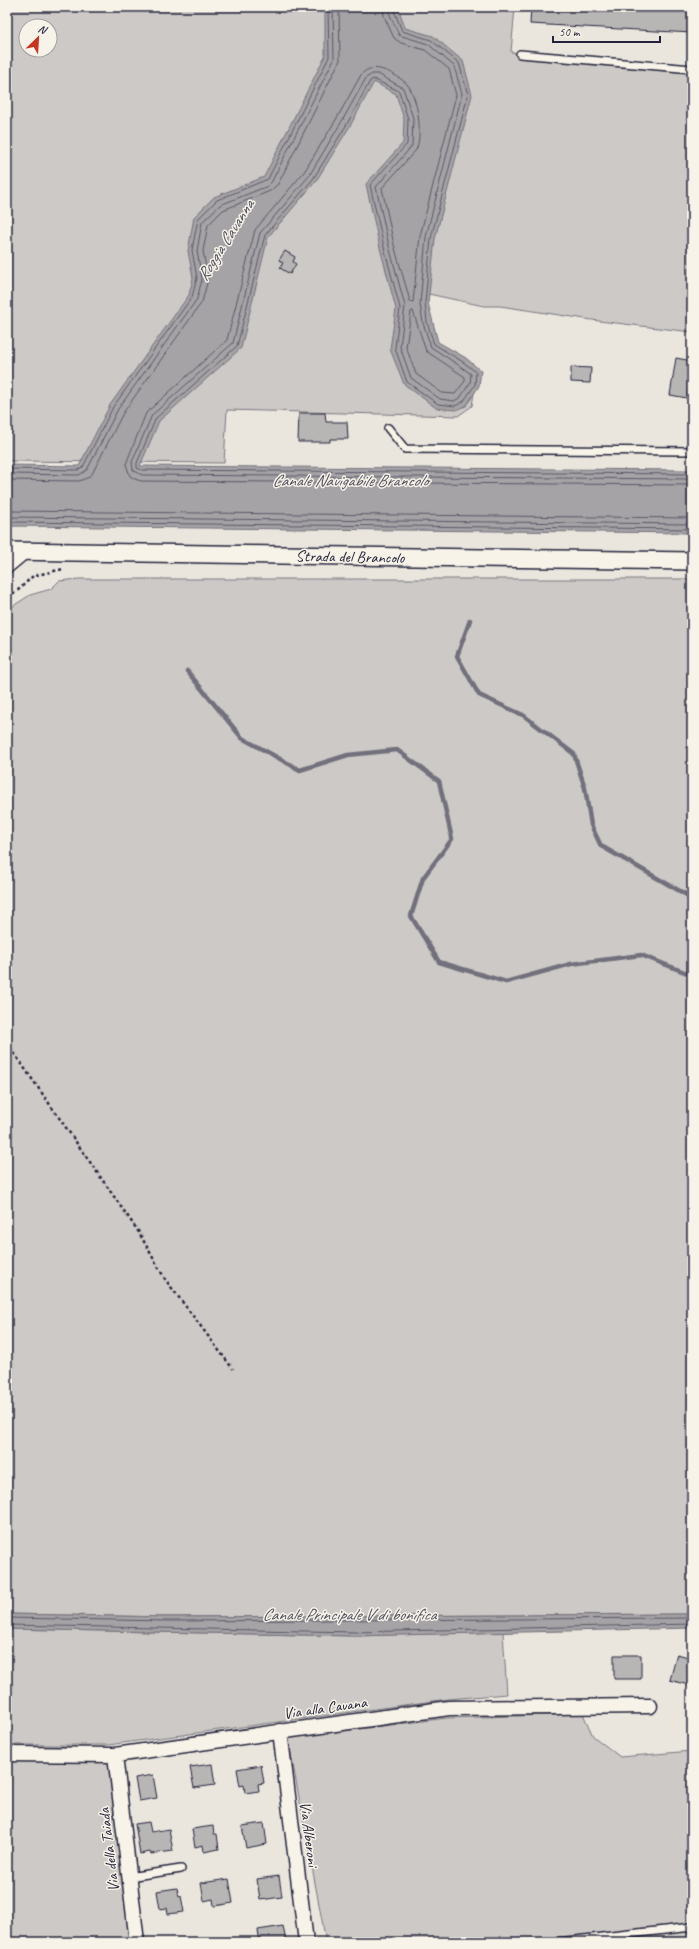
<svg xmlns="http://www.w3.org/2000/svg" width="699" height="1949" viewBox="0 0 699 1949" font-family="Caveat,sans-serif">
<rect width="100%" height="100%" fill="#eae6de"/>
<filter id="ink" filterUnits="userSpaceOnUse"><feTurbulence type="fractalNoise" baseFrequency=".025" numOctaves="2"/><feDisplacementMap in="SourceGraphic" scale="8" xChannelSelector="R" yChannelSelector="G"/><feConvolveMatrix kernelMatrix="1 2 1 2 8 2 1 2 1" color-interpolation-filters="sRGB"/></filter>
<g filter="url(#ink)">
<!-- green -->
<path fill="#cdc9c6" stroke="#787680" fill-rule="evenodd" d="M 7,7 L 515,7 L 511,52 L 558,59 L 692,69 L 692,332 L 599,321 L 500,306 L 484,306 L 424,293 L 420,329 L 474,393 L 472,406 L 458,416 L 227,410 L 224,463 L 7,461 ZM 26,26 L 50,26 L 50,50 L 26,50 Z
M 79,579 L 692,579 L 692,1614 L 169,1617 L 7,1614 L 7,610 L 30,595 L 51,589 L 59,581 Z
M 7,1629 L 354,1636 L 503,1632 L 507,1694 L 448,1699 L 108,1745 L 7,1745 Z
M 583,1714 L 593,1736 L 620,1757 L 692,1751 L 692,1942 L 326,1942 L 288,1738 L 447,1718 Z
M 7,1760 L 111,1760 L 133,1942 L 7,1942 Z"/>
<!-- water -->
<path fill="#a6a3a6" stroke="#716f7b" d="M 325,7 L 398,7 L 405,28 L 433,36 L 463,61 L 472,95 L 435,239 L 428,303 L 438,342 L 466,358 L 481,371 L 479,386 L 466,406 L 456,410 L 436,408 L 404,384 L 390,349 L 396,309 L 380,248 L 366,184 L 403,143 L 404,119 L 396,94 L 374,82 L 350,126 L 316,181 L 268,237 L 241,348 L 159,421 L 140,466 L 692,470 L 692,533 L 7,526 L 7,465 L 79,466 L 110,405 L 189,295 L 193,278 L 188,251 L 194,217 L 214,197 L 264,177 L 325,56 Z
M 7,1614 L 169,1617 L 692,1614 L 692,1628 L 354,1636 L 7,1629 Z"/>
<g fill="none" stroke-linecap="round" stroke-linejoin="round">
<!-- shore -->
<path stroke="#575666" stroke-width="1" d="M 383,7 L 384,16 L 394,38 L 401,43 L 425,50 L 449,69 L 456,95 L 420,236 L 413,302 L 410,301 L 394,245 L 382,188 L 416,150 C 423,134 418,98 407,84 C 396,74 372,60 361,75 L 337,118 L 304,172 L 255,230 L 227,340 L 146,413 L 126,464 L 130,476 L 135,479 L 141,481 L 692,485
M 389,7 L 390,15 L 399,35 L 428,44 L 454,66 L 462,94 L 426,237 L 420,304 L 423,323 L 431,347 L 460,366 L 471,374 L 470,383 L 460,398 L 454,401 L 440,399 L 411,378 L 400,347 L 405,306 L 389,246 L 376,187 L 412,146 L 413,118 L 403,88 L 378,74 L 372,74 L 366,78 L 342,121 L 309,176 L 260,233 L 233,343 L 152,415 L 132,462 L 133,470 L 142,475 L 692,479
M 394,7 L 395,13 L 402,31 L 431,40 L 459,63 L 468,95 L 431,238 L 425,303 L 427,322 L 434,344 L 463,362 L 476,372 L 475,385 L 463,402 L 455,406 L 438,404 L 407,382 L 395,348 L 400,308 L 384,247 L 370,185 L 407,144 L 408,119 L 399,91 L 373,79 L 370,81 L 347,124 L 313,179 L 265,235 L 237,346 L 156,418 L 137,463 L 137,468 L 142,470 L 692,474
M 413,311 L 426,351 L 465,377 L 465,381 L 455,394 L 442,393 L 416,374 L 406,347 L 411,312 Z
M 7,469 L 79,470 L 83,467 L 113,407 L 192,297 L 197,278 L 192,250 L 198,219 L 217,200 L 268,179 L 329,57 L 328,7
M 7,474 L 79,475 L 87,470 L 118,409 L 197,299 L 202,279 L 197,251 L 202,222 L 220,205 L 268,186 L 272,181 L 334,59 L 333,7
M 7,480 L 79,481 L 87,478 L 92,474 L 123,413 L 202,302 L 208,279 L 203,251 L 208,225 L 223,210 L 270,191 L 278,184 L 340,60 L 339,7
M 7,511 L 692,518
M 7,517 L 692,524
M 7,522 L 692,529
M 7,1618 L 169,1621 L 692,1618
M 7,1625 L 354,1632 L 692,1624"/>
<!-- stream -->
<path stroke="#716f7b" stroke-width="4.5" d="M 470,620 L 457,656 L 479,695 L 523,715 L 574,754 L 585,788 L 591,825 L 601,846 L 692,898
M 187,671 L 242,738 L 300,770 L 348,755 L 397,750 L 439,781 L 452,839 L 423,878 L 411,916 L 439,962 L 506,982 L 571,964 L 641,955 L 692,975"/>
</g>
<!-- building -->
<path fill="#b8b6b5" stroke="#22223b" d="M 531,7 L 692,7 L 692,33 L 530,24 Z
M 285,251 L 295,257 L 293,262 L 296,264 L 290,274 L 280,268 L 283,263 L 279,260 Z
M 676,358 L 692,361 L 687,398 L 670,395 Z
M 571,367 L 591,368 L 590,383 L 571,382 Z
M 299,413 L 325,413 L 326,422 L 347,422 L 348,439 L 330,439 L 330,442 L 298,442 Z
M 677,1654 L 692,1658 L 692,1686 L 670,1680 Z
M 614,1655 L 641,1655 L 641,1679 L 614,1679 Z
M 212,1764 L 215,1785 L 194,1788 L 190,1767 Z
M 261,1765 L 264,1783 L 258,1784 L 259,1791 L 245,1793 L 244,1785 L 240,1786 L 237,1769 Z
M 153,1775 L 157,1798 L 139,1801 L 135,1778 Z
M 149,1822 L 151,1832 L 169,1829 L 173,1851 L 151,1854 L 150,1852 L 140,1854 L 135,1824 Z
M 264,1823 L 267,1844 L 246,1848 L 242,1826 Z
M 213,1826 L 214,1834 L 217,1834 L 219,1849 L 204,1852 L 203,1845 L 195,1847 L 192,1829 Z
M 279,1876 L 282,1897 L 260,1900 L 257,1879 Z
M 229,1879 L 233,1903 L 214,1906 L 213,1899 L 204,1901 L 201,1883 Z
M 177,1888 L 179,1897 L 181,1896 L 184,1912 L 168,1914 L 167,1908 L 160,1909 L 157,1891 Z
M 283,1926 L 286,1942 L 260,1942 L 258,1930 Z"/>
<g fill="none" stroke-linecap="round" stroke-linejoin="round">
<!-- service casing -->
<g stroke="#22223b" stroke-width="10">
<path id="service" d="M 520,54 L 692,69
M 388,428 L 405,449 L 692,451
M 128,1877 L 181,1869
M 557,1942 L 692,1927"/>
</g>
<!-- minor casing -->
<g stroke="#22223b" stroke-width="17">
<path id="minor" d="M 7,566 L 25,551
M 280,1731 L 306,1942
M 7,1754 L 115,1755 L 449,1708 L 650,1706
M 115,1755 L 137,1942"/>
</g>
<!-- tertiary casing -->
<g stroke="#22223b" stroke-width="20">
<path id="tertiary" d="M 7,551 L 692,561"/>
</g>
<!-- path -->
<path stroke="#22223b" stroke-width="2.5" stroke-dasharray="3 3" stroke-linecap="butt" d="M 7,596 L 16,592 L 33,576 L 63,569
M 7,1043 L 138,1231 L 165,1279 L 233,1369"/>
<!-- service -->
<use href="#service" stroke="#f7f3e8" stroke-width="7"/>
<!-- minor -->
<use href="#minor" stroke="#f7f3e8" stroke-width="14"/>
<!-- tertiary -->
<use href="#tertiary" stroke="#f7f3e8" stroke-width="17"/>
</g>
</g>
<g text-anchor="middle" stroke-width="3" stroke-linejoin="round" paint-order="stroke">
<!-- street labels -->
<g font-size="16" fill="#22223b" stroke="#f7f3e8">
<text transform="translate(350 556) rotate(1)" y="6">Strada del Brancolo</text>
<text transform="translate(325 1707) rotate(-8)" y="6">Via alla Cavana</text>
<text transform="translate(310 1834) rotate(83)" y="6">Via Alberoni</text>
<text transform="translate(108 1850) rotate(-97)" y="6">Via della Taiada</text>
</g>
<!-- water labels -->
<g font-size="17" font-style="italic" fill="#504f60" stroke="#f7f3e8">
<text transform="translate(225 240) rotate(-58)" y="6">Roggia Cavanna</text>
<text x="350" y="486">Canale Navigabile Brancolo</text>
<text x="349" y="1620">Canale Principale V di bonifica</text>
</g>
</g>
<!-- margin -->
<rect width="699" height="1949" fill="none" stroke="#f7f3e8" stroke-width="24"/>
<rect x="12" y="12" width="675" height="1925" fill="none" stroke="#22223b" stroke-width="1.5" filter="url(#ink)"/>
<!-- north arrow -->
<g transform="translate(38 38) rotate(25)"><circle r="19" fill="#f7f3e8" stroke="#a29fa3"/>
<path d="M0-3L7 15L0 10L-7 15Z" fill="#c8321e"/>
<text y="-6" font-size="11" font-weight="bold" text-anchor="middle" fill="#22223b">N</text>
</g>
<!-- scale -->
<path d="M553 36v6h107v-6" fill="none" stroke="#22223b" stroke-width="2"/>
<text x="559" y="36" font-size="12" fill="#22223b" stroke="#f7f3e8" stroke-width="3" paint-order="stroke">50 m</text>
</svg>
